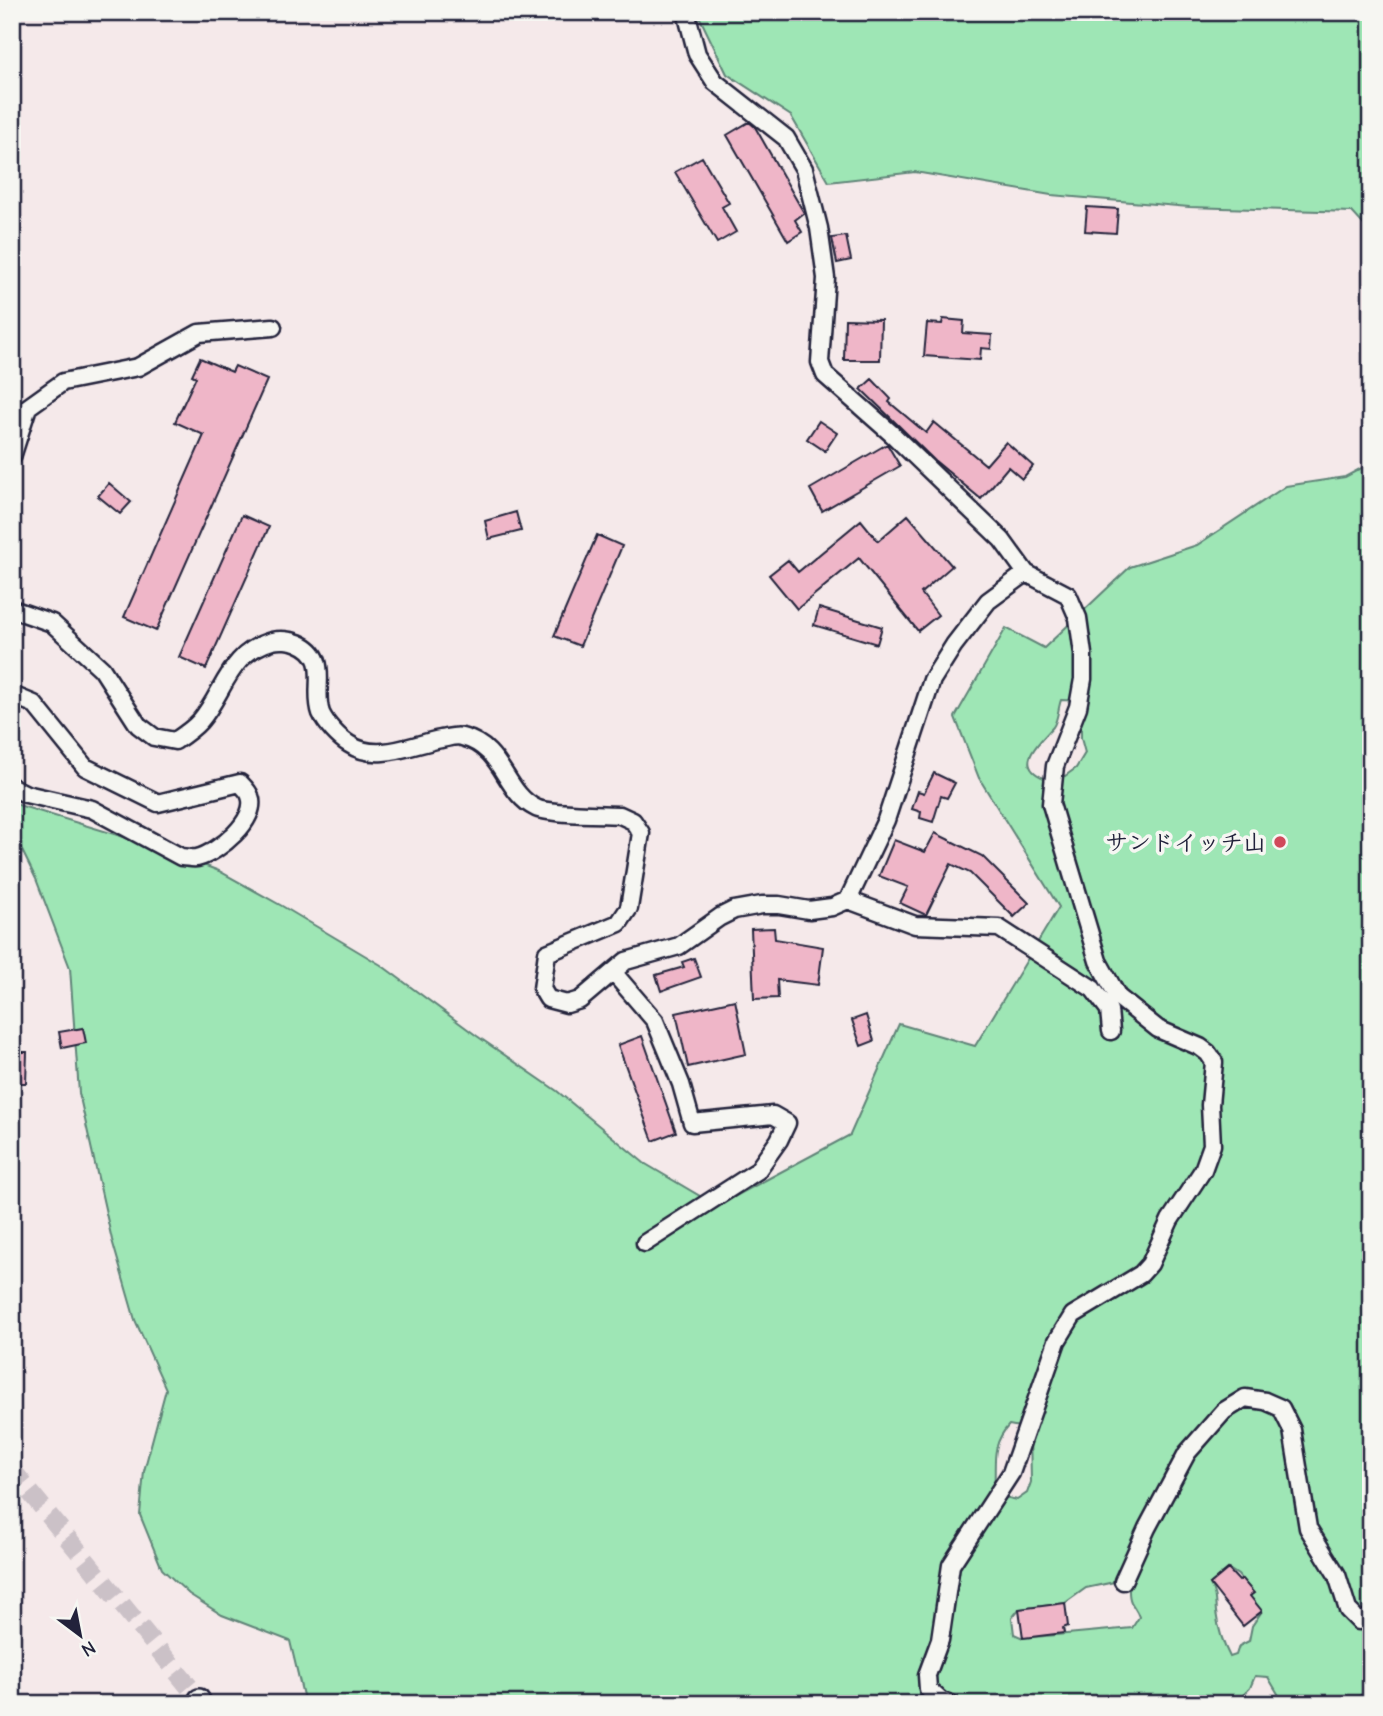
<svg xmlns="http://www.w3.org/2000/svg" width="1383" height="1716" viewBox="0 0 1383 1716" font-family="'Comic Neue','Klee One',sans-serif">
<rect width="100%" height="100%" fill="#f5e9ea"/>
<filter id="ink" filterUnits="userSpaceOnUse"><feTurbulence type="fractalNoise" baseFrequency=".0143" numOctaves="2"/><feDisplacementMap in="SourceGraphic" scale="14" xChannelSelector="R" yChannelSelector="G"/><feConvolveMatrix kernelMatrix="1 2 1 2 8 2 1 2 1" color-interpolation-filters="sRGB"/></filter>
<g filter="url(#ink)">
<!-- green -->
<path fill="#9ee6b5" stroke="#608478" stroke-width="2" fill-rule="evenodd" d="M 697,12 L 1371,12 L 1371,233 L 1352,212 L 1189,207 L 1051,195 L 915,172 L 829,182 L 791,116 L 727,74 Z
M 1371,463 L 1371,1704 L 1284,1704 L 1268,1677 L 1255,1676 L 1250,1688 L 1235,1704 L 305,1704 L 290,1641 L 222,1615 L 189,1594 L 162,1569 L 140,1515 L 144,1471 L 166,1389 L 135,1320 L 112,1240 L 79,1093 L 70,968 L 36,879 L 12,830 L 12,803 L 157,847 L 219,871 L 282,906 L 381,965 L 477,1036 L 557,1091 L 644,1163 L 717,1206 L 850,1135 L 899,1024 L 975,1046 L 1059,907 L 979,778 L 955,717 L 1006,628 L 1044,648 L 1130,567 L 1197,545 L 1286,486 L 1345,477 ZM 1061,700 L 1081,701 L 1081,738 L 1085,753 L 1076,768 L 1065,776 L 1052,775 L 1044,778 C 1012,765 1040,742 1053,727 C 1058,720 1058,708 1061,700 ZM 1009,1425 L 1030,1429 L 1031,1482 L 1027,1493 L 1017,1500 L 1000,1496 L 994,1490 C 997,1465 989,1447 1009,1425 ZM 1141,1533 C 1137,1549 1124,1587 1131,1602 C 1134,1608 1137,1610 1139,1617 L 1132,1628 L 1023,1638 L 1014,1634 L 1012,1618 L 1019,1609 L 1065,1603 L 1086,1588 L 1114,1582 L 1132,1547 L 1134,1538 ZM 1229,1569 L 1238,1575 L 1253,1593 L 1250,1596 L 1262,1611 L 1252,1626 L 1249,1641 L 1239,1646 L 1236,1655 L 1230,1657 C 1223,1644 1218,1627 1216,1612 C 1215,1601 1216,1595 1210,1584 Z"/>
<!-- building -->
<path fill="#efb6c8" stroke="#22223b" stroke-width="2" d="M 749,122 L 755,127 L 804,213 L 795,220 L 802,232 L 788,241 L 727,135 Z
M 702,157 L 729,203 L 722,207 L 736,232 L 717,243 L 675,172 Z
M 1087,207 L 1118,209 L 1116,233 L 1085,231 Z
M 846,236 L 851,260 L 837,263 L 832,238 Z
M 845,319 L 881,320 L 880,360 L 844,360 Z
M 943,319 L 964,321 L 963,333 L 992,335 L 991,349 L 981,348 L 980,360 L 924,356 L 927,323 L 942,324 Z
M 200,358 L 232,372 L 235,366 L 267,380 L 156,631 L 124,617 L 204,435 L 175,422 L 196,377 L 192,375 Z
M 872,379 L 891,399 L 889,402 L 926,433 L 934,422 L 986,465 L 1006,442 L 1033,466 L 1022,479 L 1008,467 L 981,499 L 934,460 L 861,389 Z
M 819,421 L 837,433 L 825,451 L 807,439 Z
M 887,444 L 900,466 L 822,511 L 810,489 Z
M 109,483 L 131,502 L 120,514 L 98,496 Z
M 516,512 L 521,531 L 489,539 L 485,521 Z
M 242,515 L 269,527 L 206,669 L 179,657 Z
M 908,515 L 952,566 L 921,593 L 938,615 L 918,631 L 859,558 L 797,609 L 769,575 L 788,560 L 798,572 L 861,520 L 878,541 Z
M 597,535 L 622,546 L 580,646 L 554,636 Z
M 819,608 L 882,627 L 877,644 L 814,625 Z
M 934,773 L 955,783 L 947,798 L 941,796 L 933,822 L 920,818 L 921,812 L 912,809 L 918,791 L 924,793 Z
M 935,833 L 982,856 L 1029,903 L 1014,917 L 970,873 L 951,864 L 926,915 L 900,903 L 908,887 L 879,876 L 894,840 L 925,852 Z
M 774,928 L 775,939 L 823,947 L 818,985 L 777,980 L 778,998 L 754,999 L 751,929 Z
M 694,958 L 701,977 L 661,991 L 656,975 L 684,967 L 682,962 Z
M 735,1000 L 746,1054 L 688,1067 L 676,1013 Z
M 866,1015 L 874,1041 L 861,1046 L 852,1020 Z
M 83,1028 L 86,1043 L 62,1048 L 59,1032 Z
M 642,1036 L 676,1132 L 653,1141 L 618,1045 Z
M 12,1052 L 27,1052 L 26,1083 L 12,1083 Z
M 1228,1569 L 1239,1581 L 1242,1579 L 1254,1593 L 1250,1596 L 1262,1611 L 1243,1626 L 1210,1584 Z
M 1065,1603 L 1068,1626 L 1063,1628 L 1064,1633 L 1023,1638 L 1019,1609 Z"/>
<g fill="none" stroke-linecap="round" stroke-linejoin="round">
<!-- tertiary-tunnel -->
<path stroke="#cbc1c7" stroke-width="19" stroke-dasharray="19 10" stroke-linecap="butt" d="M 12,1470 L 199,1699"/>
<!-- minor casing -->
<g stroke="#22223b" stroke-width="21">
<path id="minor" d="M 686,12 L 697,54 L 715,82 L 786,138 L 804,169 L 819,228 L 826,278 L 820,362 L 825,375 L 892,434 L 1002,540 L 1026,573 L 1068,595 L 1078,618 L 1083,654 L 1083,679 L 1078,707 L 1055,766 L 1051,804 L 1098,961 L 1118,997 L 1158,1029 L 1200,1047 L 1208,1053 L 1214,1062 L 1210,1105 L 1212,1145 L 1203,1170 L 1170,1220 L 1150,1264 L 1141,1274 L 1073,1315 L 1057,1341 L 1011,1473 L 951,1565 L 940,1640 L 927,1675 L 928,1689 L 940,1700 L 951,1704
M 12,457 L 28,407 L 63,382 L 138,367 L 199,333 L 273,327
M 12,609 L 52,623 L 102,669 L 138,725 L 154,737 L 175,741 C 184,735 193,729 200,721 C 225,692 228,653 272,641 C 280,639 291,640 298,643 C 332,657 312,688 321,713 C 326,724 339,738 349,744 C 377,763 413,744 441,739 C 448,738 456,735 462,737 C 504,747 504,793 536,808 C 547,814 604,814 620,815 L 633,821 L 641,833 L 629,908 L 619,923 L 547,953 L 542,989 L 548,999 L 567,1004 L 580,1000 L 626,961 L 679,946 L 720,917 L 734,910 L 762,905 L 779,905 L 809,910 L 832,907 L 848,900 L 886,820 L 932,680 L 954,645 L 988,601 L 1026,573
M 12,695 L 34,704 L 85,767 L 158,803 L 240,783 C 243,786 249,792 250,796 C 259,819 218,853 197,858 C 193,859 186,857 181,857 L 92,809 L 26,794 L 12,787
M 848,900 L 915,925 L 999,928 L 1093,989 L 1109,1010 L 1111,1031
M 613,972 L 655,1021 L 681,1084 L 692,1123 L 773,1115 L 787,1123 L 779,1140 L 757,1171 L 645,1243
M 1123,1581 L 1147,1528 L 1187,1453 L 1224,1411 L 1245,1398 L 1265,1401 L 1281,1408 L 1292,1430 L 1308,1528 L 1337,1575 L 1348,1610 L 1359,1621 L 1371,1617
M 1365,1704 L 1371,1700"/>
</g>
<!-- tertiary casing -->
<g stroke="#22223b" stroke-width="24">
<path id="tertiary" d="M 199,1699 L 202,1704"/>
</g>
<!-- minor -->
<use href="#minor" stroke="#f6f6f2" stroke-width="16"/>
<!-- tertiary -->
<use href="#tertiary" stroke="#f6f6f2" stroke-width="19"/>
</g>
</g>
<!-- markers -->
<circle fill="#d1495b" stroke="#f6f6f2" stroke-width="2.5" cx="1280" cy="842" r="7"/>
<g text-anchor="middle" stroke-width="7" stroke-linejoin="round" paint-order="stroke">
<!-- poi labels -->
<g font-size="23" font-weight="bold" fill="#22223b" stroke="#f6f6f2" text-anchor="end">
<text x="1266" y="850">サンドイッチ山</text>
</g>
</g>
<!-- margin -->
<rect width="1383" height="1716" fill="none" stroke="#f6f6f2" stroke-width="42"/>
<rect x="21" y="21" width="1341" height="1674" fill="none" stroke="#22223b" stroke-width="2.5" filter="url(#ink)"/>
<!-- north arrow -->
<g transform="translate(80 1635) rotate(148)" stroke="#f6f6f2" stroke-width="5" paint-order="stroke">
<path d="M0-5L12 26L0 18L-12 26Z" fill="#22223b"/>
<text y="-10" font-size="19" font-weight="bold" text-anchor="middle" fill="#22223b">N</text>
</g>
</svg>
